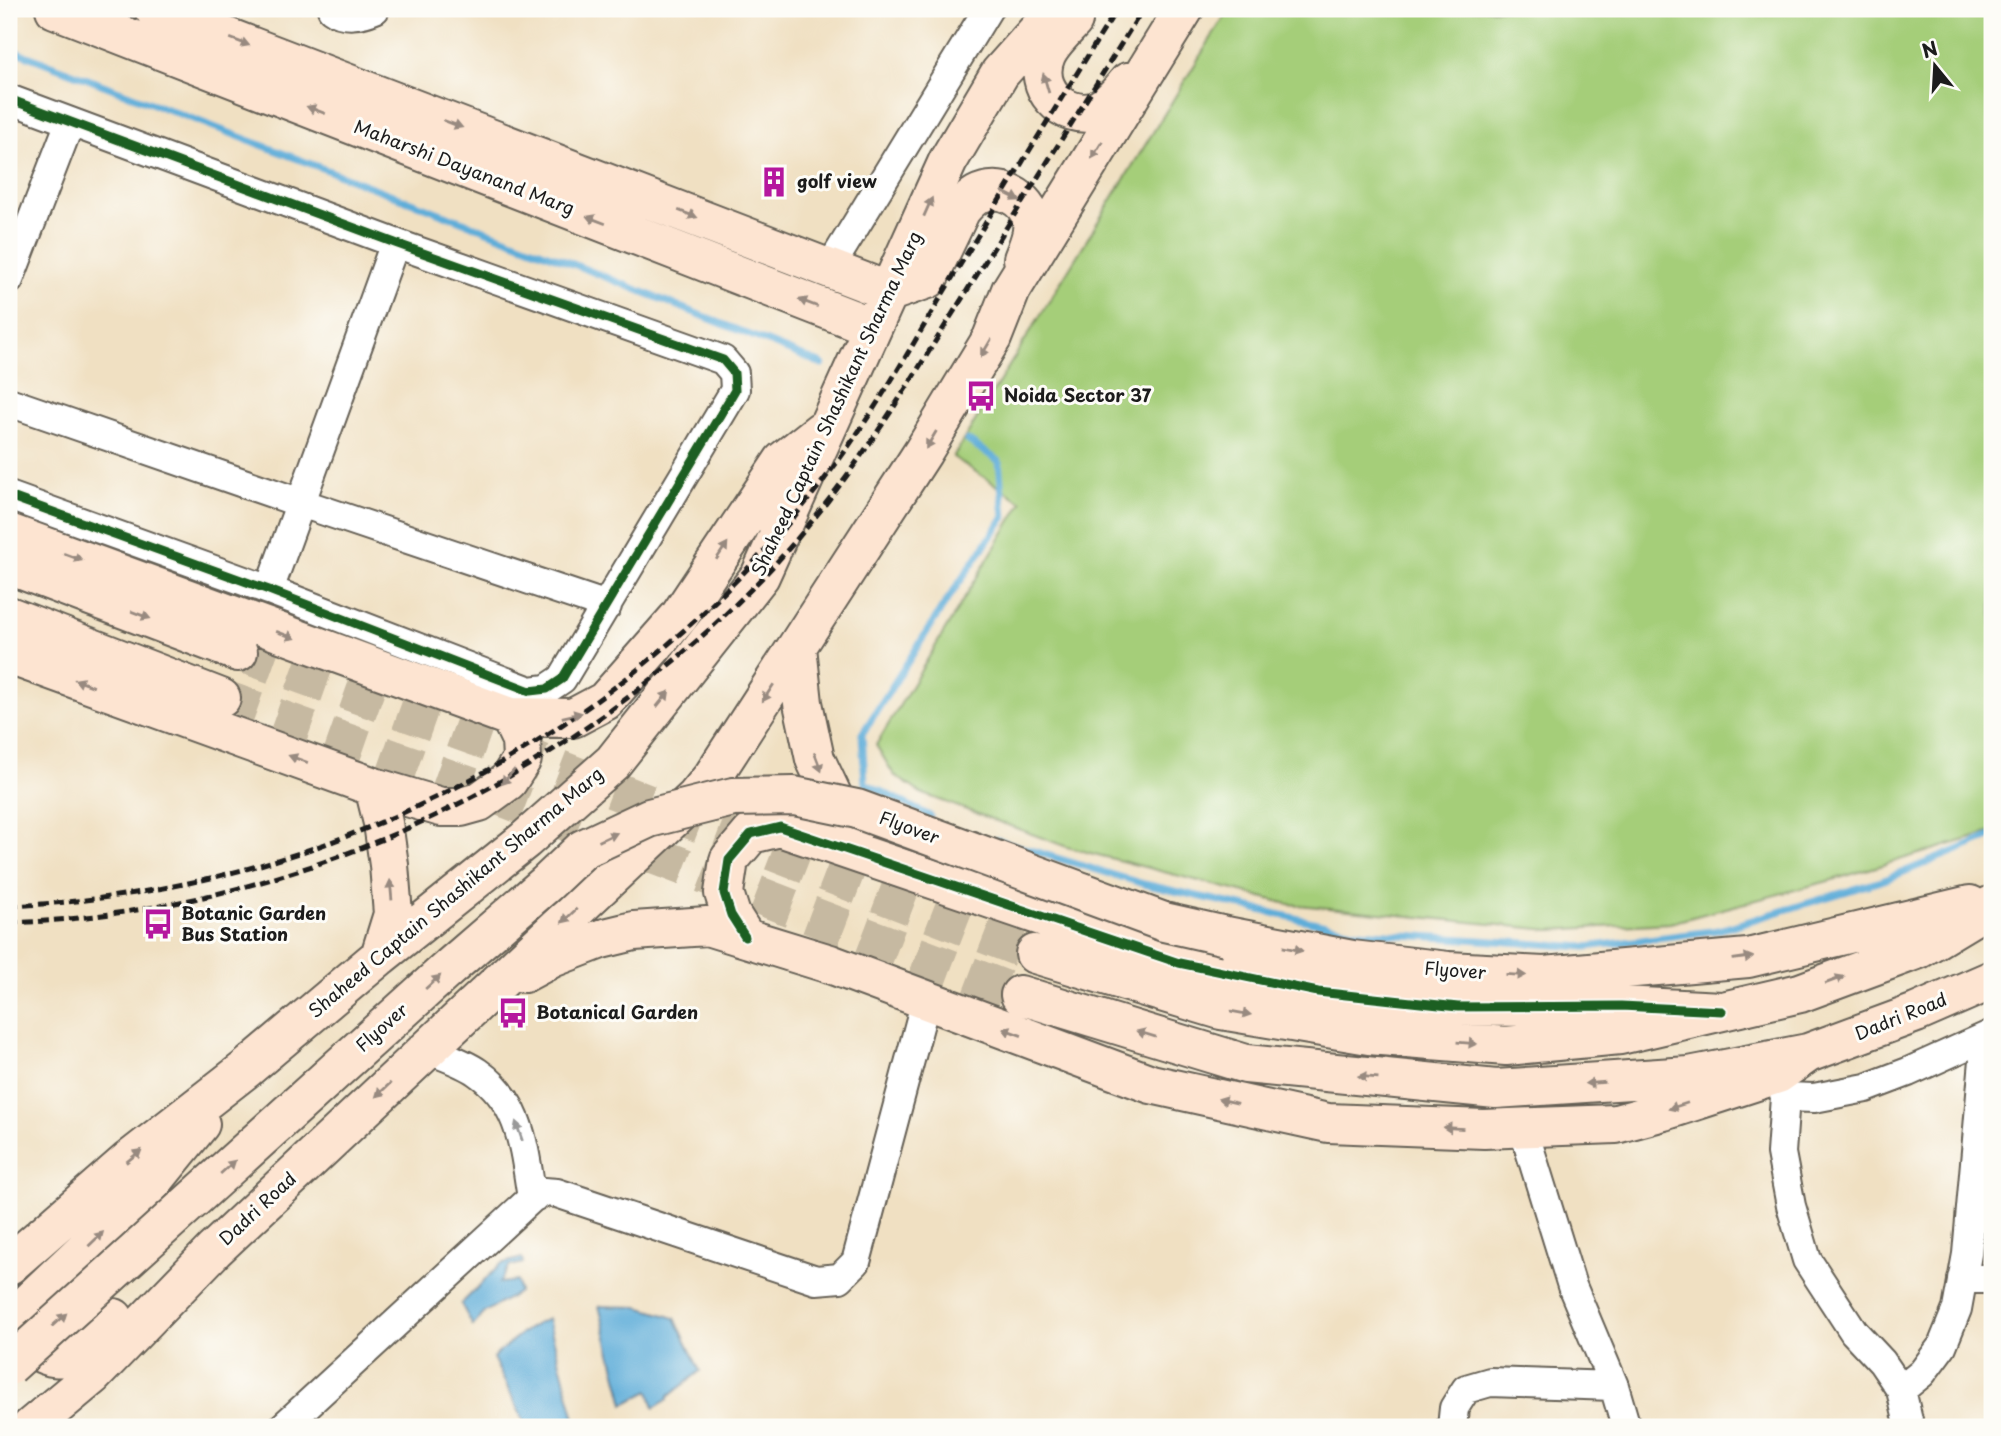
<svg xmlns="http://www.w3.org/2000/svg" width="2001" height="1436" viewBox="0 0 2001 1436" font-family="'Playpen Sans',sans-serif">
<rect width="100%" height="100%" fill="#fdfcf7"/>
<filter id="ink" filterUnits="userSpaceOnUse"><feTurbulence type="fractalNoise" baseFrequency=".0143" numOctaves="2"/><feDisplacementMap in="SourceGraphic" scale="14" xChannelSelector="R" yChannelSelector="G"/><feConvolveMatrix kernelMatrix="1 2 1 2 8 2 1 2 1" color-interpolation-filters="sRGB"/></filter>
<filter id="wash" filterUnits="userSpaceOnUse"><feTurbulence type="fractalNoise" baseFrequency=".00686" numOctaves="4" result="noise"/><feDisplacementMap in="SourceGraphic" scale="28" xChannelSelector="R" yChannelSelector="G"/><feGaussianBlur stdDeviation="1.57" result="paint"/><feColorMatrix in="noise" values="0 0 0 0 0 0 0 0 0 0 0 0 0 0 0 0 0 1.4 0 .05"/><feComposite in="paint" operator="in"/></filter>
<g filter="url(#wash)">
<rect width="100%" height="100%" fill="#f0e0c2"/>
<!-- green -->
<path fill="#a5ce79" stroke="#60754a" stroke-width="2" d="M 1229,9 L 1992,9 L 1992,832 L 1836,879 L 1670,923 L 1550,930 L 1288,904 L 1067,847 L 921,793 L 894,775 L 876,745 L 1022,502 L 953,457 Z"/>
<!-- water -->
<path fill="#5fadd9" stroke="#3e647a" stroke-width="2" d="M 522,1258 L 523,1263 L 510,1266 L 499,1283 L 517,1281 L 519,1292 L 485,1312 L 473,1326 L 461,1304 L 501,1264 Z
M 599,1306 L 639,1307 L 675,1318 L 700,1371 L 668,1397 L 668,1399 L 654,1408 L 649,1391 L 624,1404 Z
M 548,1319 L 577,1426 L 574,1427 L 527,1427 L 493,1358 C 509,1342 527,1327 548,1319 Z"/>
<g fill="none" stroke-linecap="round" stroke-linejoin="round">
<!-- stream -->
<path stroke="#5fadd9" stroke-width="7" d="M 9,49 L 558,258 L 822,364
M 930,816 L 865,783 L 862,734 L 942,608 L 1004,517 L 999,461 L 967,440
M 997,840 L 1144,884 L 1357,932 L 1586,947 L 1719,930 L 1884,880 L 1992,836"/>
</g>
</g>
<g filter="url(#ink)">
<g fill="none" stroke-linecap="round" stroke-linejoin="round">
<!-- secondary-tunnel -->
<path stroke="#c6b9a1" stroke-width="38" stroke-dasharray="38 19" stroke-linecap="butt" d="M 238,652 L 498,745 L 1035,954
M 221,698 L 485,791 L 1020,995"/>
<!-- street casing -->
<g stroke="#666156" stroke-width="32">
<path id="street" d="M 332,9 C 344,18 361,15 375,9
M 9,99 L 395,243 L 723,360 L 734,373 L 735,390 L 562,679 L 547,689 L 530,691 L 269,590 L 9,496
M 829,269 L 988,9
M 9,280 L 70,122
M 9,402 L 301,503 L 607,606
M 269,590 L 395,243
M 427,1049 C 443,1056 463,1062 477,1072 C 522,1103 524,1149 532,1198
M 1778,1074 L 1785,1097 L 1781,1153 L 1791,1206 L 1807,1260 L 1854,1332 L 1882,1362 L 1901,1390 L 1908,1420 L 1906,1427
M 1785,1097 L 1814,1098 L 1866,1088 L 1908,1072 L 1992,1034
M 1523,1128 L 1572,1286 L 1614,1386 L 1626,1427
M 1962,1279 L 1992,1279
M 1901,1390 L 1922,1373 L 1942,1346 L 1957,1309 L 1967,1254 L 1986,1037
M 283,1427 L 532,1198 L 544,1192 L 557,1193 L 816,1280 L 840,1278 L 856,1262 L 926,1000
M 1452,1427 L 1454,1408 L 1466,1389 L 1490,1382 L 1614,1386"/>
</g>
<!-- secondary casing -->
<g stroke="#666156" stroke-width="42">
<path id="secondary" d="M 55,9 L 872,327
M 154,9 L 890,292
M 1073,21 C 1064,31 1051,43 1046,55 C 1032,87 1063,121 1096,111 C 1109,106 1119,93 1128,82
M 890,292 L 928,279 L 961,210 C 966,204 970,199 977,195 C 999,183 1028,197 1032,222 C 1034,235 1027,248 1023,259
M 9,533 L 510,717 L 573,718 L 605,701 L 679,617 L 783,461 L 821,431
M 9,565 L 238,652
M 9,616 L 221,698
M 797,647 L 803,703 L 815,759 L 833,797 L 854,827
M 9,655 L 374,787 L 441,807 L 461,807 L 479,802 L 508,781 L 522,759 L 521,740 L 510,717
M 374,787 L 383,823 L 389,865 L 393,914 L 380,956
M 1226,936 L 1352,960 L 1448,971 L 1544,976 L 1748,958 L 1970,905
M 745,937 L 731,915 L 724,893 L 729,860 L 751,834 L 780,827 L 1179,963 L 1318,992 L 1458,1007 L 1621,1006 L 1722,1011
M 1035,954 L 1221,1010 L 1369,1035 L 1506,1046 L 1620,1035 L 1800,993 L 1919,949 L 1992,905
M 524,973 L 552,958 L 601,939 L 634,931 L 707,926 L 830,964 L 1151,1084 L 1328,1123 L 1484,1129 L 1616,1124 L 1664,1111 L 1778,1074 L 1808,1053
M 1020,995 L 1246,1064 L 1496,1089 L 1689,1076 L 1808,1053 L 1916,1013 L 1992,980
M 9,1265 L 128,1161 L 246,1069 L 380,956 L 525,840 L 613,762 L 760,576 L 948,161 L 1000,73 L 1057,9
M 114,1318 C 102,1330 88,1349 72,1355 C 50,1364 24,1348 23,1324 C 22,1316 25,1310 29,1302 L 143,1194 L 200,1124
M 31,1427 L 92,1376 L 214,1250 L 696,797 L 713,776 L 923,452 L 992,338 L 1011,290 L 1184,9"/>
</g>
<!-- street -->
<use href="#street" stroke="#fff" stroke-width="28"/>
<!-- secondary -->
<use href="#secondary" stroke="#fde4d1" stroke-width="38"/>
<!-- rail -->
<path stroke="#1c1c1c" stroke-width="5" stroke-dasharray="10 5" stroke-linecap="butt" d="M 9,906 C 332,892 629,734 826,477 C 873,416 911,347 951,280 C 1006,189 1061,98 1117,9
M 9,923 C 290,912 560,786 755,585 C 814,525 863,456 908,385 L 1143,9"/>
<!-- secondary-bridge casing -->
<g stroke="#666156" stroke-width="42" stroke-linecap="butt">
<path id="secondary-bridge" d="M 9,1366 L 450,967 L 546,884 L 583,849 L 649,818 L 733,797 L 794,796 L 857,809 L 1164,922 L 1226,936"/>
</g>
<!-- secondary-bridge -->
<use href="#secondary-bridge" stroke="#fde4d1" stroke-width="38"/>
<!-- cycleway casing -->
<g stroke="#fdfcf7" stroke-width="13">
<path id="cycleway" d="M 9,99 L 395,243 L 723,360 L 734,373 L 735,390 L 562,679 L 547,689 L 530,691 L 269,590 L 9,496
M 745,937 L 731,915 L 724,893 L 729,860 L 751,834 L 780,827 L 1179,963 L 1318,992 L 1458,1007 L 1621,1006 L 1722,1011"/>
</g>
<!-- cycleway -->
<use href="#cycleway" stroke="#1b5e20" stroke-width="9"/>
</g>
<!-- one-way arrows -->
<defs><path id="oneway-solid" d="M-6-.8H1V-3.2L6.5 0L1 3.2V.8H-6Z" transform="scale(1.75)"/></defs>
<g fill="#988a80">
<use href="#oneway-solid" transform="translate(240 42) rotate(21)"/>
<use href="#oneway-solid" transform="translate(1046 83) rotate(-106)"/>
<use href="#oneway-solid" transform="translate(316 110) rotate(-159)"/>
<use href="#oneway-solid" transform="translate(453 124) rotate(21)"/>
<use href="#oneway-solid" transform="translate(1097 150) rotate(122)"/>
<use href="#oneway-solid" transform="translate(1011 196) rotate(27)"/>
<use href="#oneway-solid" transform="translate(928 207) rotate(-66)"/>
<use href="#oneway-solid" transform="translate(688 214) rotate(21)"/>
<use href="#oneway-solid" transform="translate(596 220) rotate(-159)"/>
<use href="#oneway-solid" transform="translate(808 303) rotate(-159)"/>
<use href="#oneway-solid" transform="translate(986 348) rotate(121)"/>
<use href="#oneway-solid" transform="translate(931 440) rotate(121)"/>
<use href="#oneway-solid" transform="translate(722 551) rotate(-56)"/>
<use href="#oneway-solid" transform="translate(73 557) rotate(20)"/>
<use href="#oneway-solid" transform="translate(141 615) rotate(21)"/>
<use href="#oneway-solid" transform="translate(286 635) rotate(20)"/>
<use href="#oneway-solid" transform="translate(84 683) rotate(-160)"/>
<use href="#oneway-solid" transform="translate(768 693) rotate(123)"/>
<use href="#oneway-solid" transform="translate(663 699) rotate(-51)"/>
<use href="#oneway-solid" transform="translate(572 715) rotate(-13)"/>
<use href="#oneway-solid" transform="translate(298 759) rotate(-160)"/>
<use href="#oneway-solid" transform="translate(818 762) rotate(69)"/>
<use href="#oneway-solid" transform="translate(508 777) rotate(131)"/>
<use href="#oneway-solid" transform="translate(608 837) rotate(-25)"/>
<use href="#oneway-solid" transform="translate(391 890) rotate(-95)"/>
<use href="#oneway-solid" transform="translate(569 916) rotate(137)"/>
<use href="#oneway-solid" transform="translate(1293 949) rotate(11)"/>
<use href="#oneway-solid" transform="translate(1743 958) rotate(-8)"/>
<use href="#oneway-solid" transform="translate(1516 975) rotate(3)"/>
<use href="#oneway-solid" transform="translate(1835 980) rotate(-20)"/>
<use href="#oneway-solid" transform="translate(433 982) rotate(-42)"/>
<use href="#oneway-solid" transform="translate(1241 1013) rotate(10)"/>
<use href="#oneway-solid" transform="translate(1012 1032) rotate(-160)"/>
<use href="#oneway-solid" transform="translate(1146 1034) rotate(-163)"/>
<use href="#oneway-solid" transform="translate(1467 1043) rotate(5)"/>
<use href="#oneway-solid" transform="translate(1368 1077) rotate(-175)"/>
<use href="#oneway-solid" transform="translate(1595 1083) rotate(176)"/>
<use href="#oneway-solid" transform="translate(383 1090) rotate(137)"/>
<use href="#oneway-solid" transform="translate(1228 1101) rotate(-167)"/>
<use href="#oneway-solid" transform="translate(1678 1106) rotate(162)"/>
<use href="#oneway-solid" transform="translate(1453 1128) rotate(-177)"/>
<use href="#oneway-solid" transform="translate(134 1156) rotate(-39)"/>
<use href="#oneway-solid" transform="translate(228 1167) rotate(-42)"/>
<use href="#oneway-solid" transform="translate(96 1239) rotate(-44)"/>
<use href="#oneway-solid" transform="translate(59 1320) rotate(-42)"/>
</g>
<use fill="#999" href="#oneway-solid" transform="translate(519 1131) rotate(-109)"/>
</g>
<!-- icons -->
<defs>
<g id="building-bare" transform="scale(2.415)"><path d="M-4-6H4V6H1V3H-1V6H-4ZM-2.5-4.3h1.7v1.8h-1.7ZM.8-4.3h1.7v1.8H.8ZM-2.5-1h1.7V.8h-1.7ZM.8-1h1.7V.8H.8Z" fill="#b5179e" stroke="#fdfcf7" stroke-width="2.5" paint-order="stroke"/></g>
<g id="bus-bare" transform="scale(2.415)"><path d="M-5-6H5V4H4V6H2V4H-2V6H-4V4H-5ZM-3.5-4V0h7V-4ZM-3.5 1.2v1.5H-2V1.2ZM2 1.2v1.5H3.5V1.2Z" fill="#b5179e" stroke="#fdfcf7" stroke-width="2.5" paint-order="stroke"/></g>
</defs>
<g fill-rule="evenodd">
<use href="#building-bare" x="774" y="182"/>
<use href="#bus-bare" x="981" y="396"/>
<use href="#bus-bare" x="158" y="924"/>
<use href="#bus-bare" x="513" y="1013"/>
</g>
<g text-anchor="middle" stroke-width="6" stroke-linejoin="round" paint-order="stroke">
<!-- street labels -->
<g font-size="18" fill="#1c1c1c" stroke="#fdfcf7">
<text transform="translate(464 168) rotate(21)" y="6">Maharshi Dayanand Marg</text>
<text transform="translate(837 404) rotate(-65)" y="6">Shaheed Captain Shashikant Sharma Marg</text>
<text transform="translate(909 828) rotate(20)" y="6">Flyover</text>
<text transform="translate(456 893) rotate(-40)" y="6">Shaheed Captain Shashikant Sharma Marg</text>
<text transform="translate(1455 971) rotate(4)" y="6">Flyover</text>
<text transform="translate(1901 1017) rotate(-22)" y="6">Dadri Road</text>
<text transform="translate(382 1028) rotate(-42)" y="6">Flyover</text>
<text transform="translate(258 1209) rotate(-43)" y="6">Dadri Road</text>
</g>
<!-- poi labels -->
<g font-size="18" font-weight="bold" fill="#1c1c1c" stroke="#fdfcf7" text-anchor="start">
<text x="797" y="188">golf view</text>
<text x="1004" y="402">Noida Sector 37</text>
<text x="181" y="920">Botanic Garden<tspan x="181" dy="21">Bus Station</tspan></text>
<text x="536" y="1019">Botanical Garden</text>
</g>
</g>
<!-- margin -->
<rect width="2001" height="1436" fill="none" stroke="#fdfcf7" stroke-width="35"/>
<!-- north arrow -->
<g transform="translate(1935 66) rotate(342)" stroke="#fdfcf7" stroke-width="5" paint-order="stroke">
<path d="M0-5L12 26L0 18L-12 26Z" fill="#1c1c1c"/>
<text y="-10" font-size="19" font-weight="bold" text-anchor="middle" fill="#1c1c1c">N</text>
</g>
</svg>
